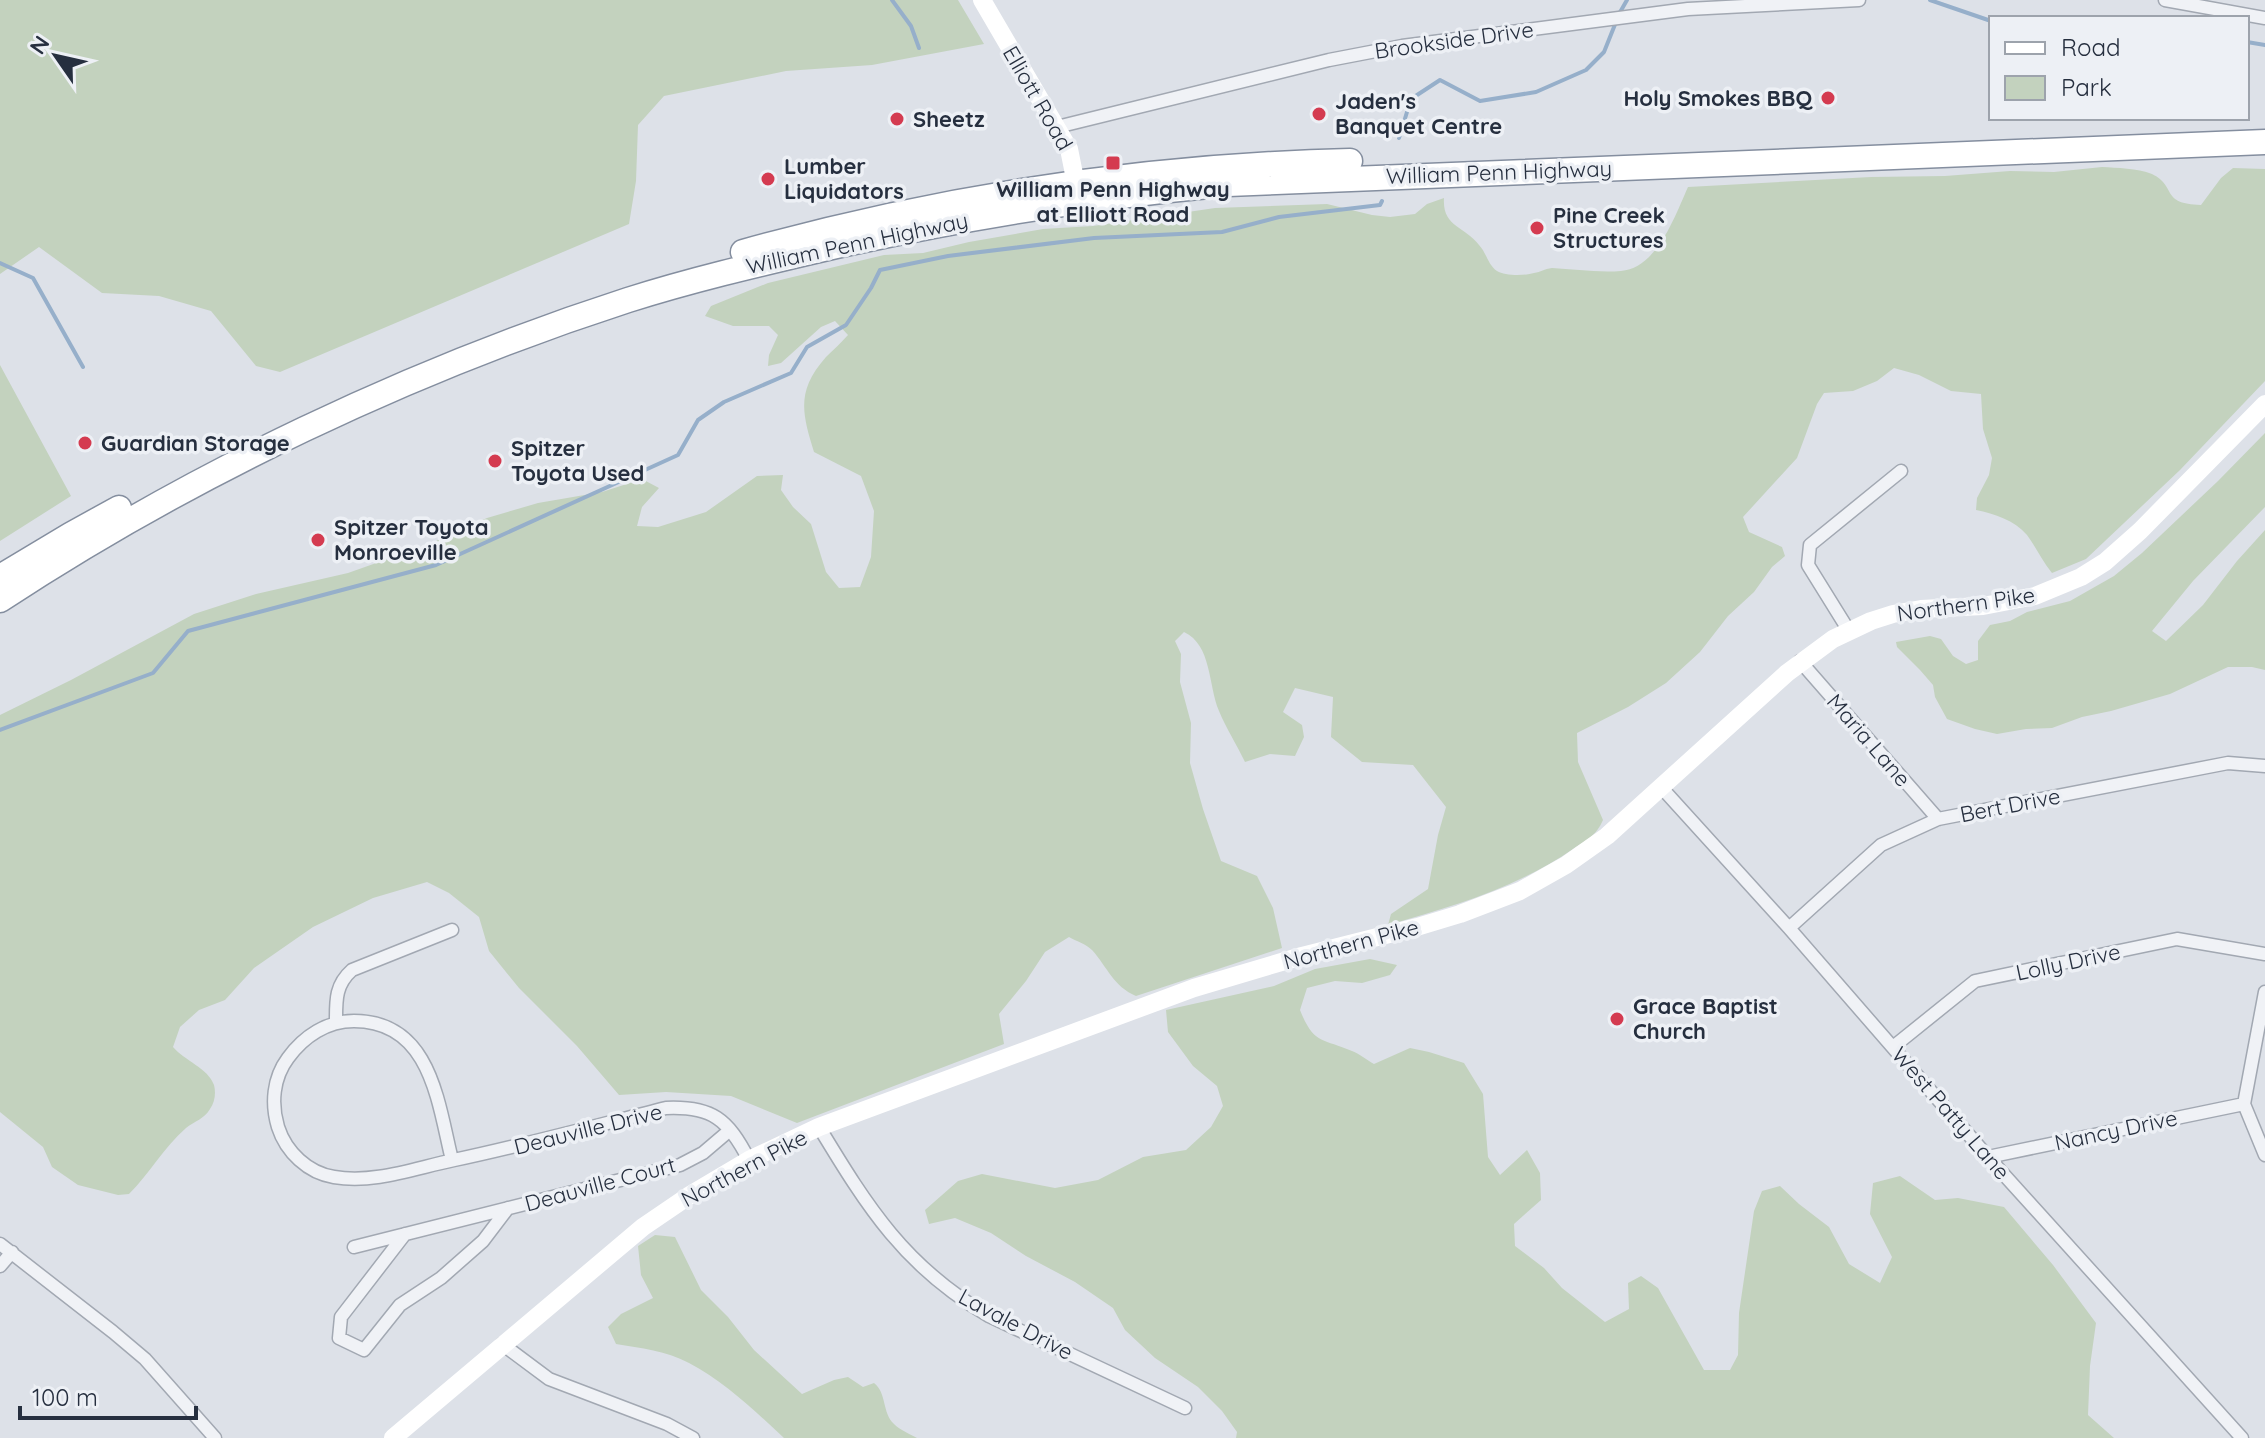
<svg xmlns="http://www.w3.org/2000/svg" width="2265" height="1438" viewBox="0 0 2265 1438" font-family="Quicksand,sans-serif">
<rect width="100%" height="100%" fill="#dde1e8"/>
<!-- green -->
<path fill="#c3d2be" d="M 0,0 L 958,0 L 984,44 L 872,65 L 786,71 L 664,96 L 638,125 L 636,181 L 629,224 L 280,372 L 256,366 L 211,311 L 159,296 L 102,293 L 39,247 L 0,274 Z
M 2102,167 C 2117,168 2137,168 2152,174 C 2177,186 2160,204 2201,205 L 2221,178 L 2233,168 L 2265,169 L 2265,381 L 2180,470 L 2086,559 L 2052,573 C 2042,561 2036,547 2027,535 C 2014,520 1995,514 1976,510 L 1977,498 L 1989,475 L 1992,458 L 1983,429 L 1981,394 L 1951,391 L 1919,375 L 1894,368 L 1877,381 L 1853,391 L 1824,393 L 1817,404 L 1797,458 L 1743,517 L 1749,532 L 1782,547 L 1785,556 L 1772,567 L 1754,592 L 1728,616 L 1700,652 L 1666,683 L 1628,707 L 1577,733 L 1578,762 L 1603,820 C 1596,836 1587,840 1573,849 C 1516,888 1454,906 1388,925 L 1391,914 L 1428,889 L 1438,835 L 1446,807 L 1413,765 L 1362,762 L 1331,737 L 1333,697 L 1295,688 L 1283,712 L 1302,725 L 1304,737 L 1295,756 L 1270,754 L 1245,762 C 1237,745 1226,728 1219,711 C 1208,685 1212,645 1184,632 L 1175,641 L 1181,654 L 1180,682 L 1191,723 L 1190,763 L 1203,809 L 1221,861 L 1257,876 L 1273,908 L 1282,948 L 1136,996 C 1113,986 1108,968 1092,950 C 1086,944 1076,941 1069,937 L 1045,952 L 1026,981 L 999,1014 L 1004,1044 L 797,1123 L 731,1096 L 666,1092 L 619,1095 L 577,1046 L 519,988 L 489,951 L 479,917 L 449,893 L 427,882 L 373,898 L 313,927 L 254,968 L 225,1000 L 199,1010 L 180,1027 L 173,1047 C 185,1061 208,1068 214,1085 C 216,1093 215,1102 210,1109 C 204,1119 195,1121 186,1128 C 164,1147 150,1173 129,1194 L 118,1195 L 78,1185 L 52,1167 L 43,1147 L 0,1112 L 0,715 L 71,680 L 194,614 L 256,594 L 348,573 L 427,545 L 487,518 L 538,503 L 602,492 L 642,479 L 659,488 L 642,507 L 637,526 L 658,527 L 706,512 L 757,476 L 783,475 L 781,490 L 793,507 L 811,524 L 826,572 L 839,588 L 860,587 L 871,557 L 874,511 L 861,476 L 814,452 C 802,413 796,391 826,357 C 833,350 841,343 848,335 L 835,321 L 821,327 L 781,363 L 768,366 L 769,355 L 778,335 L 769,326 L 733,326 L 705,316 L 711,306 L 768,283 L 884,255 L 923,253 L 969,242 L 1043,229 L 1093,226 L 1215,208 L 1327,204 L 1372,215 L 1390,217 L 1415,214 L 1427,204 L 1444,198 C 1442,227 1465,226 1479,245 C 1486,252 1488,265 1497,271 C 1505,276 1524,276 1534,273 C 1541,272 1544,269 1552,268 C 1574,269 1598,273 1621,271 C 1657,268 1675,216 1688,187 L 1871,177 L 1945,176 L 2010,171 L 2054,172 Z
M 0,365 L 71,496 L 0,541 Z
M 2265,433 L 2265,507 L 2193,581 L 2152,631 L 2166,641 L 2203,605 L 2237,561 L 2265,530 L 2265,670 L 2252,667 L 2228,667 L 2170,694 L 2111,711 L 2082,717 L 2052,728 L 2026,729 L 1997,734 L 1975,729 L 1947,719 L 1935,697 L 1933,685 L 1920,670 L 1897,647 L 1896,642 L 1930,636 L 1941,639 L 1953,656 L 1966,664 L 1978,660 L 1978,641 L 1990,625 L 2010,621 L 2027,612 L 2070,601 L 2114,576 L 2142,553 L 2218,481 Z
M 1370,959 L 1397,965 L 1390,975 L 1362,983 L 1335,981 L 1307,988 L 1300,1010 C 1314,1045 1322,1038 1352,1051 C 1360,1054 1367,1060 1374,1064 L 1410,1048 L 1429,1052 L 1464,1063 L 1483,1094 L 1488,1157 L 1500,1175 L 1527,1150 L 1540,1173 L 1541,1200 L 1514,1224 L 1515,1246 L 1544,1268 L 1562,1288 L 1605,1322 L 1629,1309 L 1628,1283 L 1641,1276 L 1658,1288 L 1704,1370 L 1730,1370 L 1738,1355 L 1739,1313 L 1754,1211 L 1762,1191 L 1780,1186 L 1799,1204 L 1829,1227 L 1849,1264 L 1880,1283 L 1892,1257 L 1870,1214 L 1873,1183 L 1900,1176 L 1935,1200 L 1958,1198 L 2004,1207 L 2053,1265 L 2096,1323 L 2090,1366 L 2088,1415 L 2114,1438 L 1236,1438 L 1237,1432 L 1222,1411 L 1198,1387 L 1155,1358 L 1125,1330 L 1113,1308 L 1075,1282 L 1026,1256 L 991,1233 L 955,1218 L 929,1224 L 925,1210 L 958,1181 L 982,1174 L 1055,1188 L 1098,1180 L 1143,1157 L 1186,1150 L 1211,1127 L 1223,1106 L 1217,1086 L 1193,1066 L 1168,1032 L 1166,1010 L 1274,986 L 1315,969 Z
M 655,1235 L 675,1237 L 701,1290 L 728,1317 L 754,1350 L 802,1394 L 834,1380 L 848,1377 L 863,1387 L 874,1383 C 887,1393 882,1413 894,1424 C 900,1430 910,1434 917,1438 L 784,1438 C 755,1411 725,1382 689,1363 C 667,1351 640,1348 616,1344 L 608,1327 L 621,1314 L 653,1298 L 641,1275 L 638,1246 Z"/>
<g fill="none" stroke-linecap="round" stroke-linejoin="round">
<!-- stream -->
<path stroke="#96afca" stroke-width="4" d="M 892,0 L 911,26 L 919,48
M 1930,0 L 1991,21
M 1619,14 L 1627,0
M 2247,42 L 2265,45
M 1399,138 L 1411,99 L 1440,80 L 1480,101 L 1536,92 L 1586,70 L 1604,52 L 1616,22
M 0,263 L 33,278 L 83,367
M 0,730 L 153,673 L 188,631 L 436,565 L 678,455 L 698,420 L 724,402 L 791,373 L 807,347 L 846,325 L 871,288 L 880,270 L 948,256 L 1094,238 L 1222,232 L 1279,217 L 1380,205 L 1382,201"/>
<!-- street casing -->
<g stroke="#a2a8b2" stroke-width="15">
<path id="street" d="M 2165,0 L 2265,18
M 1057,127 L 1329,60 L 1402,46 L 1688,9 L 1859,0
M 1849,631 L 1808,565 L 1810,545 L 1901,471
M 1800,661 L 1938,819
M 1661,787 L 1789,928 L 1988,1157 L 2242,1438
M 1789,928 L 1881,845 L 1938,819 L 2228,763 L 2265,766
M 2265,992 L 2244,1104 L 2265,1155
M 336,1022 C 336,1001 335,985 352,970 L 452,930
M 1893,1047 L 1975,981 L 2177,939 L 2265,954
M 819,1127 C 868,1208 905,1267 989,1316 L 1185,1408
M 1988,1157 L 2244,1104
M 452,1160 C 438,1103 431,1021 354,1021 C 327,1021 304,1036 288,1058 C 273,1078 271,1104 278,1127 C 286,1152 308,1173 334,1177 C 374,1184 415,1168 454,1160 C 525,1145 595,1126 666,1108 C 712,1106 728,1119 749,1160
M 405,1234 L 341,1317 L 339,1338 L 364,1350 L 400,1305 L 441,1278 L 483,1241 L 508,1208
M 0,1244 L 113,1332 L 145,1359 L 215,1438
M 354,1247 L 680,1165 L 703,1153 L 730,1130
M 0,1266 L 12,1252
M 502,1344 L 549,1379 L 667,1424 L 693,1438"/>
</g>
<!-- highway casing -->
<g stroke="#848e9f" stroke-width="27">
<path id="highway" d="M 743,252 C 944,196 1142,166 1350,161
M 0,577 L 70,535 L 119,508
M 0,600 C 190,475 411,370 628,300 C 691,280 755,265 819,250 C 954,219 1090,197 1228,184 L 2265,142"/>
</g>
<!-- street -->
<use href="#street" stroke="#f0f2f6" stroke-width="12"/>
<!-- secondary -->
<path stroke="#fff" stroke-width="18" d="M 982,0 L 1069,149 L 1078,194
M 393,1438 L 643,1227 L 690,1195 L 749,1160 L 819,1127 L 1194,988 L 1302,956 L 1417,927 L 1460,914 L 1520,891 L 1566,865 L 1607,836 L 1787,673 L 1833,639 L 1871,621 L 1893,614 L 1921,609 L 1983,606 L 2035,596 L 2081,577 L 2105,562 L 2140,531 L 2265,404"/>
<!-- highway -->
<use href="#highway" stroke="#fff" stroke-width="24"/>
</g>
<!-- markers -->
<g fill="#d43b50" stroke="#edf0f5" stroke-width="3">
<circle cx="1828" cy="98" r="8"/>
<circle cx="1319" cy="114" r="8"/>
<circle cx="897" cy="119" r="8"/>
<rect x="1105" y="155" width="16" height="16" rx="4"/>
<circle cx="768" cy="179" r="8"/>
<circle cx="1537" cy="228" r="8"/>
<circle cx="85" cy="443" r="8"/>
<circle cx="495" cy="461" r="8"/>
<circle cx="318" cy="540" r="8"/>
<circle cx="1617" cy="1019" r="8"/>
</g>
<g text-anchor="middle" stroke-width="7" stroke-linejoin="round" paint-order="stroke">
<!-- street labels -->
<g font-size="22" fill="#262f3f" stroke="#edf0f5">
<text transform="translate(1454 40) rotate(-8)" y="8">Brookside Drive</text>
<text transform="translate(1038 98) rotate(60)" y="8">Elliott Road</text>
<text transform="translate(1499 172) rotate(-2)" y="8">William Penn Highway</text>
<text transform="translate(857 243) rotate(-12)" y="8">William Penn Highway</text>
<text transform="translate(1966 604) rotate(-8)" y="8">Northern Pike</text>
<text transform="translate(1869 740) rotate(49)" y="8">Maria Lane</text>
<text transform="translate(2010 805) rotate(-11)" y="8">Bert Drive</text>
<text transform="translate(1351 944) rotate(-15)" y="8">Northern Pike</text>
<text transform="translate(2068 962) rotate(-12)" y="8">Lolly Drive</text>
<text transform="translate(1951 1113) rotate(49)" y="8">West Patty Lane</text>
<text transform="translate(588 1129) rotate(-14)" y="8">Deauville Drive</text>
<text transform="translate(2116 1130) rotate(-12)" y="8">Nancy Drive</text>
<text transform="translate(744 1168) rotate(-28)" y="8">Northern Pike</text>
<text transform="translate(600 1184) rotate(-15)" y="8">Deauville Court</text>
<text transform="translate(1016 1324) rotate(28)" y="8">Lavale Drive</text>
</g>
<!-- poi labels -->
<g font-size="22" font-weight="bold" fill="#262f3f" stroke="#edf0f5" text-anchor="start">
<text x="1812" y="106" text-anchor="end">Holy Smokes BBQ</text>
<text x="1335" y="109">Jaden's<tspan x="1335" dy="25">Banquet Centre</tspan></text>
<text x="913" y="127">Sheetz</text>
<text x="784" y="174">Lumber<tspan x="784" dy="25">Liquidators</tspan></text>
<text x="1113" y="197" text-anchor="middle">William Penn Highway<tspan x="1113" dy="25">at Elliott Road</tspan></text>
<text x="1553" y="223">Pine Creek<tspan x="1553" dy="25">Structures</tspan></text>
<text x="101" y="451">Guardian Storage</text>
<text x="511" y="456">Spitzer<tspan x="511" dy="25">Toyota Used</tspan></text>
<text x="334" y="535">Spitzer Toyota<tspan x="334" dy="25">Monroeville</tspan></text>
<text x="1633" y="1014">Grace Baptist<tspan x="1633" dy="25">Church</tspan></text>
</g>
</g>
<!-- legend -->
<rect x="1989" y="16" width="260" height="104" fill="#edf0f5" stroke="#9da3ac" stroke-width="2"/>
<rect x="2005" y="42" width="40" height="12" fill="#ffffff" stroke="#9da3ac" stroke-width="2"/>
<text x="2061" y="56" font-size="24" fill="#262f3f">Road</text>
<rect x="2005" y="76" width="40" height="24" fill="#c3d2be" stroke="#9da3ac" stroke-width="2"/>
<text x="2061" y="96" font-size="24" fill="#262f3f">Park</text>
<!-- north arrow -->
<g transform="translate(56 56) rotate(304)" stroke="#edf0f5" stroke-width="6" paint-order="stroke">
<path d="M0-6L14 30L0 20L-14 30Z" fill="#262f3f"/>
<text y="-12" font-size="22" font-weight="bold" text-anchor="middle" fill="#262f3f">N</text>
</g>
<!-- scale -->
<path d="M20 1406v12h176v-12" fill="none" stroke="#262f3f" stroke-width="4"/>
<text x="32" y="1406" font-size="24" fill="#262f3f" stroke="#edf0f5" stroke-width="6" paint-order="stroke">100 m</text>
</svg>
